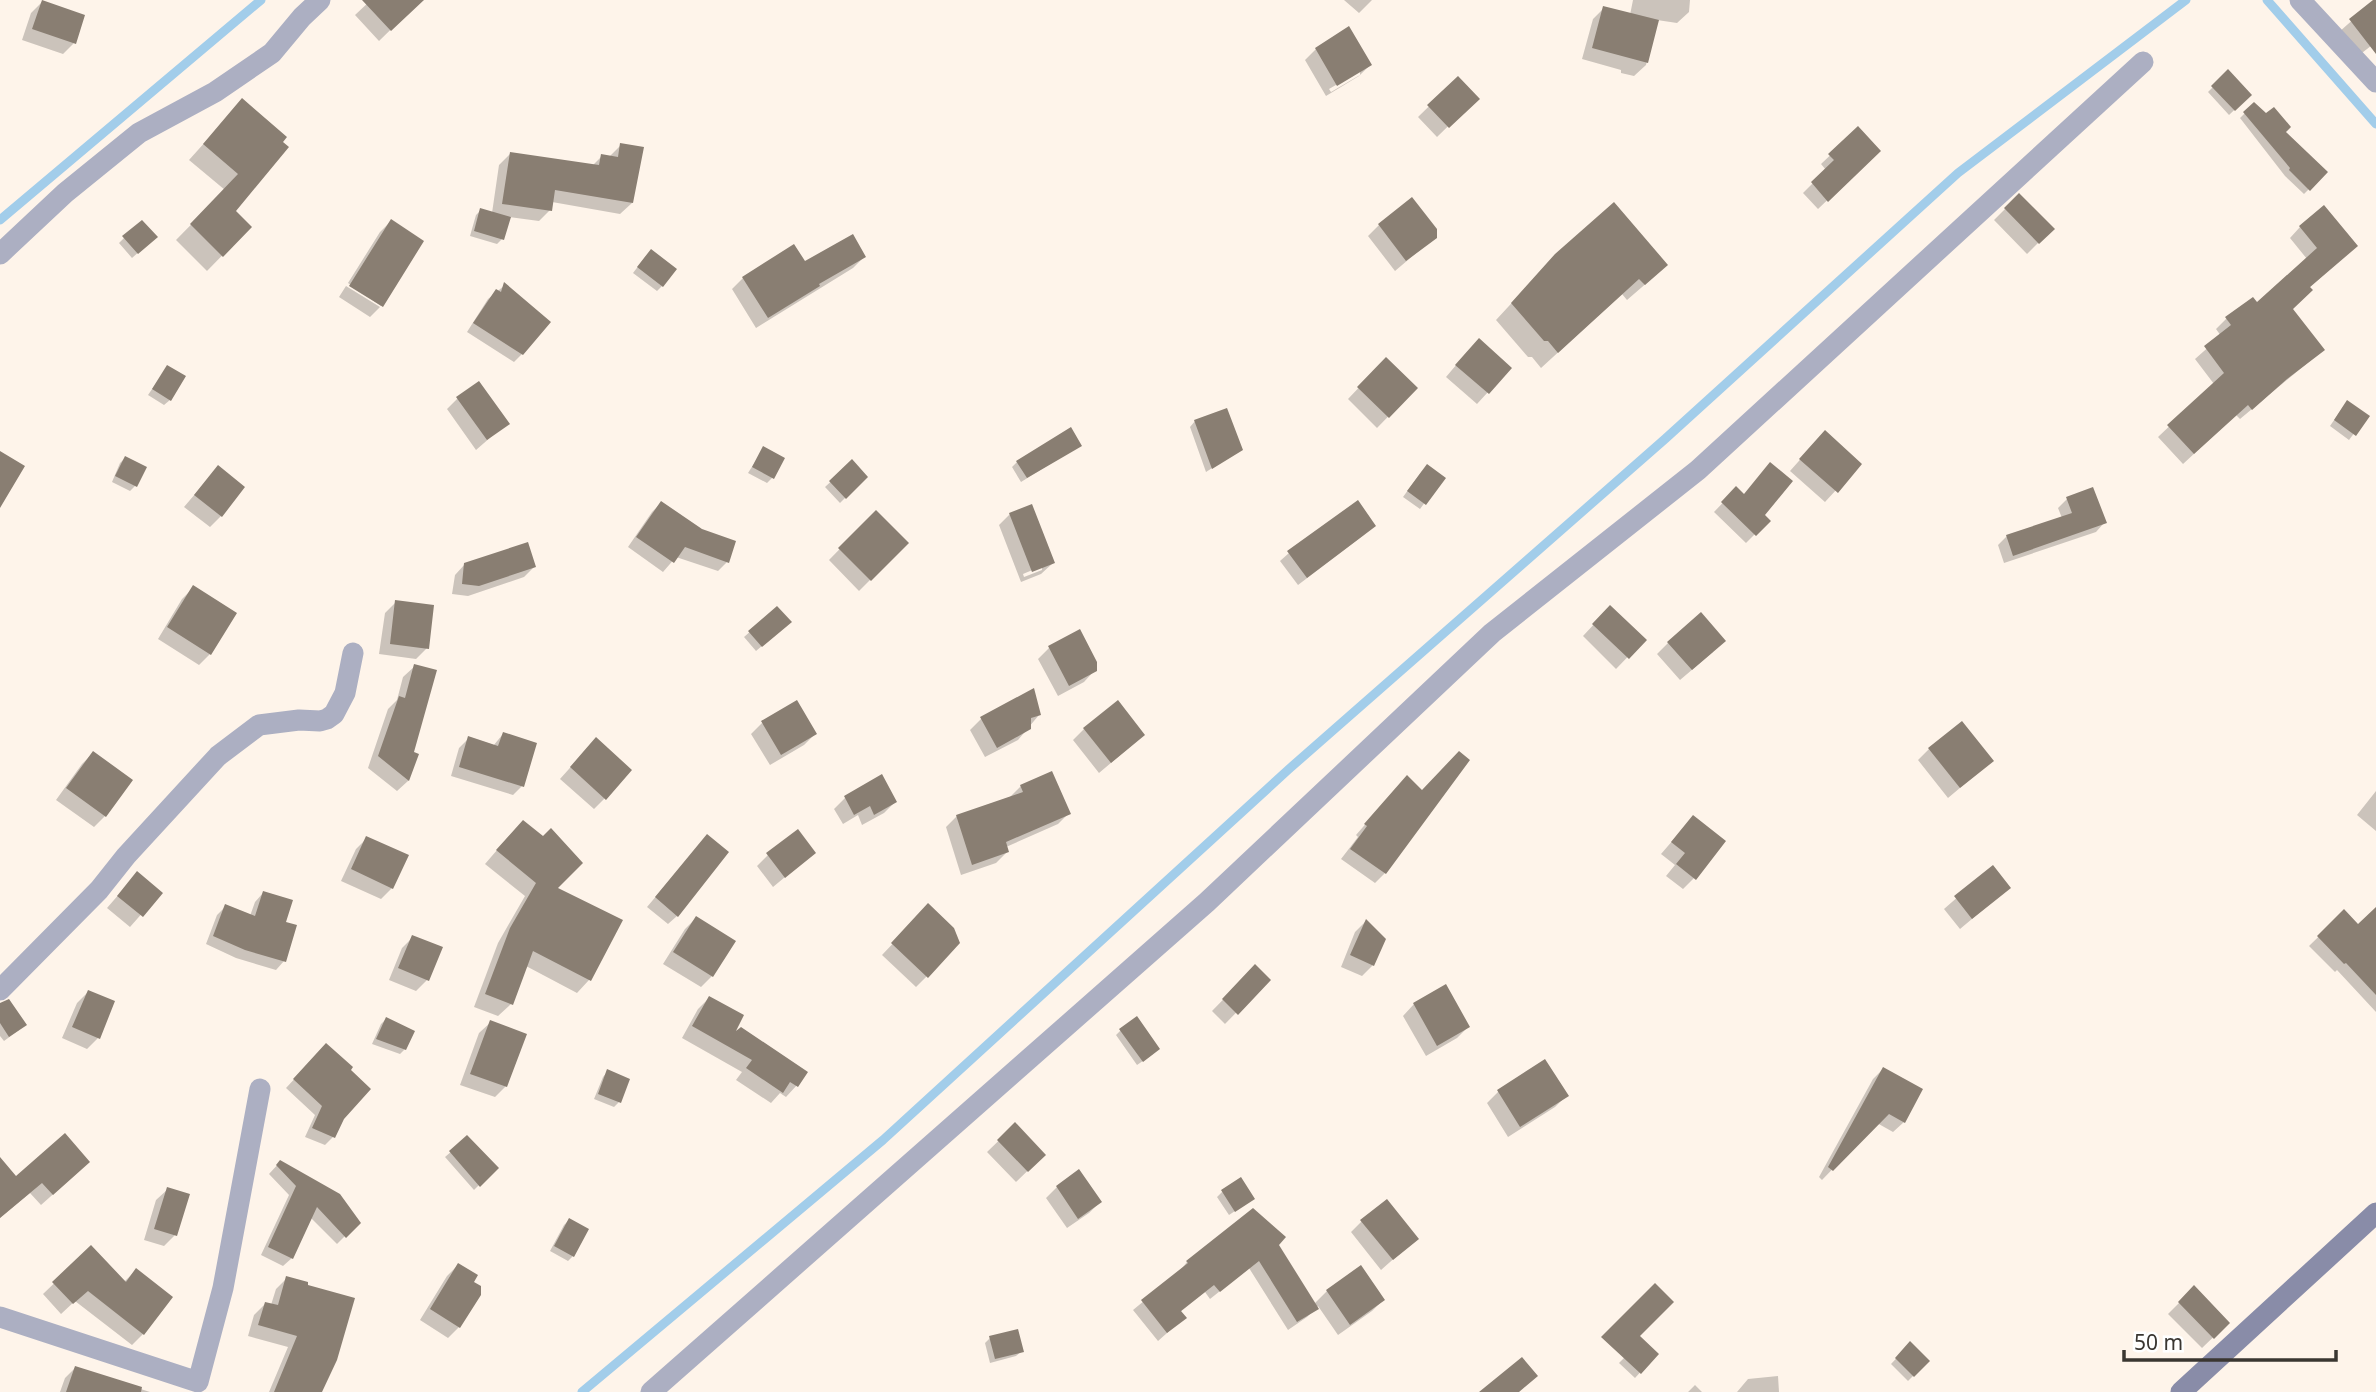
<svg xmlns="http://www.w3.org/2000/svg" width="2376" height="1392" viewBox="0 0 2376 1392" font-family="'Noto Sans',sans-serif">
<rect width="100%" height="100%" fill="#fef4ea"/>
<!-- shadow -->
<path fill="#0003" fill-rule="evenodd" d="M 371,0 L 421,0 L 379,41 L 355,15 Z
M 1344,0 L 1372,0 L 1359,13 Z
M 1633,0 L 1690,0 L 1689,12 L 1677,23 L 1657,20 L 1646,65 L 1634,76 L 1621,73 L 1621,70 L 1582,59 L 1593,19 L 1604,8 L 1630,15 Z
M 42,2 L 74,43 L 63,54 L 22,40 L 31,13 Z
M 2373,2 L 2376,5 L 2376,42 L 2358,56 L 2339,32 Z
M 1316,49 L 1370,65 L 1359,76 L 1326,96 L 1305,60 ZM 1360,71 L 1360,75 L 1331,92 L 1329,89 Z
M 2228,72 L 2250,95 L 2229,115 L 2208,92 Z
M 1458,78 L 1477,98 L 1437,137 L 1418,117 Z
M 242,101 L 285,137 L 233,211 L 250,227 L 207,271 L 176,240 L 225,190 L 189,160 Z
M 2254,104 L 2326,172 L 2304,194 L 2285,176 L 2240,118 Z
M 1858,129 L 1879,151 L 1818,209 L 1803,193 L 1826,170 L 1821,164 Z
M 621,145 L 632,203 L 620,214 L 552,202 L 550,210 L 539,221 L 509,217 L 502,239 L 497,244 L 470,236 L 476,215 L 481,210 L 492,213 L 499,165 L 510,154 L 592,166 L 602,156 L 610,156 Z
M 2005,209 L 2052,229 L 2027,254 L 1994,220 Z
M 391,221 L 422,242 L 381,306 L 348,283 L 380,232 Z
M 1379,225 L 1435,237 L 1395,271 L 1368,236 Z
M 2300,227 L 2356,246 L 2309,288 L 2291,309 L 2323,350 L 2240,419 L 2236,415 L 2183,464 L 2158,437 L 2214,384 L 2195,359 L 2221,336 L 2216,329 L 2227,318 L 2256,305 L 2307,259 L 2290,238 Z
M 124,238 L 150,242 L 132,258 L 119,243 Z
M 1556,255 L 1649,281 L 1627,300 L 1622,294 L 1541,368 L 1532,357 L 1528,357 L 1496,320 Z
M 646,256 L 662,286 L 657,291 L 633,273 Z
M 864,257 L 853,268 L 756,328 L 732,289 L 743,278 Z
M 505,285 L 522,354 L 514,362 L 467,332 L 488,299 Z
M 346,286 L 380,307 L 370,317 L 339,297 Z
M 1468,351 L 1510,368 L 1477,404 L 1446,377 Z
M 1386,359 L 1416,388 L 1377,428 L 1348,399 Z
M 167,367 L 170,400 L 164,405 L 148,395 Z
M 458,398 L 507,423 L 476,450 L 447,409 Z
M 2343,407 L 2367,416 L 2349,440 L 2330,426 Z
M 1195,421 L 1240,450 L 1206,472 L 1190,427 Z
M 1814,444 L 1860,464 L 1825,502 L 1790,471 Z
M 1079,446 L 1021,482 L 1012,467 L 1017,462 Z
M 764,448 L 772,478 L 767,483 L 748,473 Z
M 125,458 L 135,486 L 130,491 L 112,482 L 120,463 Z
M 852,462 L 866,477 L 840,503 L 825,487 Z
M 218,467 L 221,516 L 210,527 L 184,507 Z
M 1422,471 L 1443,478 L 1420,509 L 1403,497 Z
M 1736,489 L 1768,521 L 1746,543 L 1714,512 Z
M 2067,499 L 2104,523 L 2096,532 L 2004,563 L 1998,545 L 2007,536 L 2062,518 L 2058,508 Z
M 661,503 L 727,562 L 718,571 L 676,557 L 663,572 L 628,547 L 652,512 Z
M 876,512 L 907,543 L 859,591 L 829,560 Z
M 1010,514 L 1053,563 L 1041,574 L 1021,582 L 999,525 ZM 1042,566 L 1042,570 L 1024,577 L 1023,574 Z
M 1365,534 L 1298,585 L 1280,561 L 1289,553 Z
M 465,564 L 534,567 L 524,577 L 468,596 L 452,594 L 455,575 Z
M 193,588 L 210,654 L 199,665 L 158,639 L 182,599 Z
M 396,602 L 427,648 L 416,659 L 379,654 L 385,613 Z
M 1610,607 L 1644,640 L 1616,669 L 1583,636 Z
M 777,608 L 784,627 L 756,651 L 744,637 Z
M 1668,643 L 1713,652 L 1680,680 L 1657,654 Z
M 1049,648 L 1095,670 L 1084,682 L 1058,696 L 1038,659 Z
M 415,666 L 412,753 L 417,755 L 408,781 L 397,791 L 368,768 L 388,709 L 397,700 L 403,677 Z
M 1039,715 L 1018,740 L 985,757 L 970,730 L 982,718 Z
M 762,723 L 815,734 L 804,745 L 770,765 L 751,734 Z
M 1084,729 L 1131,746 L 1099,773 L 1073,740 Z
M 503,734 L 522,786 L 513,795 L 451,776 L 459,748 L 469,738 L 493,746 Z
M 1929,749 L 1992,761 L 1948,798 L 1918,760 Z
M 585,751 L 605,798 L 594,809 L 560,779 Z
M 93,753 L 105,816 L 94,827 L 56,800 L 82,764 Z
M 1468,760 L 1385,873 L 1375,883 L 1341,859 L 1358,837 L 1356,835 L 1397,788 L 1422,792 Z
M 1021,786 L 1069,813 L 1058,824 L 1006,847 L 1007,852 L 996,863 L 961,875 L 946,827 L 957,816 L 1010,797 Z
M 2376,791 L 2376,831 L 2357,815 Z
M 845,798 L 895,802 L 884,813 L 862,825 L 858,815 L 843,824 L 834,809 Z
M 1693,817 L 1694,878 L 1683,889 L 1666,876 L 1675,865 L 1661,854 Z
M 510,835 L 555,888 L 620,921 L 589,980 L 577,993 L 526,966 L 511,1004 L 498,1016 L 474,1007 L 498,943 L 525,896 L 485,864 Z
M 707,836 L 677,916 L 668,924 L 647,907 Z
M 367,838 L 392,888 L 381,899 L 341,881 L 356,849 Z
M 814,853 L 773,887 L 757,866 L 768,855 Z
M 1992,867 L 2009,888 L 1960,929 L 1944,909 Z
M 127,885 L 160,893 L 130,927 L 107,908 Z
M 263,893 L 284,923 L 284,961 L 276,970 L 236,958 L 206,944 L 217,915 L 226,906 L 250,916 L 255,902 Z
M 2376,910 L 2376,1012 L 2337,970 L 2335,972 L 2309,946 L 2344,912 L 2358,927 Z
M 918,917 L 927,976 L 916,987 L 882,955 Z
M 696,918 L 712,976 L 701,987 L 663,964 L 685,929 Z
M 1366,921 L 1373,965 L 1362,976 L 1341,967 L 1355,932 Z
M 413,937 L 427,980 L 416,991 L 389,980 L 402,948 Z
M 1255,967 L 1268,980 L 1225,1024 L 1212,1011 Z
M 88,992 L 98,1038 L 87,1049 L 62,1038 L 77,1003 Z
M 709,998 L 732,1037 L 797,1085 L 786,1097 L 780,1093 L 771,1103 L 736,1080 L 742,1072 L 682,1038 L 698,1009 Z
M 1414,1004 L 1468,1027 L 1457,1038 L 1426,1056 L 1403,1016 Z
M 0,1013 L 19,1030 L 4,1041 L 0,1036 Z
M 386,1019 L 405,1049 L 400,1054 L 372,1044 L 381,1024 Z
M 491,1022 L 506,1086 L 495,1097 L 460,1085 L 479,1033 Z
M 1121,1030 L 1153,1054 L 1137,1065 L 1116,1035 Z
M 326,1045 L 342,1118 L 333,1137 L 325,1145 L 305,1137 L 315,1115 L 286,1088 Z
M 1545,1061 L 1566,1096 L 1555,1107 L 1508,1137 L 1487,1103 L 1498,1092 Z
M 1883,1069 L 1904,1122 L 1893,1132 L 1877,1123 L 1822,1180 L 1819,1177 L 1873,1079 Z
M 608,1071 L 619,1102 L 614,1107 L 594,1099 L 603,1077 Z
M 1015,1125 L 1044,1155 L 1016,1182 L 987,1152 Z
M 467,1138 L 496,1168 L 474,1190 L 445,1157 Z
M 0,1160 L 16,1179 L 77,1173 L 41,1205 L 30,1193 L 0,1218 Z
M 280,1162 L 359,1222 L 337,1244 L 310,1217 L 292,1258 L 283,1266 L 261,1255 L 289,1195 L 269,1174 Z
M 1057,1187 L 1100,1202 L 1089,1213 L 1067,1228 L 1046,1198 Z
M 168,1189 L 175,1235 L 164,1246 L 144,1240 L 156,1200 Z
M 1222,1192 L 1253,1199 L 1229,1215 L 1217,1197 Z
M 1253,1210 L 1314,1304 L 1327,1291 L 1360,1268 L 1383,1300 L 1372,1311 L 1338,1335 L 1318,1306 L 1307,1317 L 1288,1330 L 1249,1268 L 1210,1299 L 1205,1292 L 1180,1312 L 1184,1318 L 1158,1341 L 1133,1310 L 1179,1272 L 1187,1262 Z
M 569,1220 L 573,1256 L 568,1261 L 550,1251 L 564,1225 Z
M 1362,1221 L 1416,1239 L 1381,1270 L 1351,1232 Z
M 91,1248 L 124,1282 L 136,1270 L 143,1334 L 132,1345 L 75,1301 L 61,1314 L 43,1294 Z
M 458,1265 L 459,1327 L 448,1338 L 420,1320 L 447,1276 Z
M 287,1278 L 321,1392 L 269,1392 L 288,1347 L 248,1336 L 254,1315 L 265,1304 L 271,1305 L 276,1289 Z
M 2194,1288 L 2228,1323 L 2202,1348 L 2168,1314 Z
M 990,1338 L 1022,1351 L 1016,1356 L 990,1363 L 985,1343 Z
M 1642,1340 L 1657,1354 L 1635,1378 L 1619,1363 Z
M 1910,1344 L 1928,1361 L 1908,1381 L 1891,1364 Z
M 75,1368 L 150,1392 L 60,1392 L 65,1378 Z
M 1778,1376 L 1779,1392 L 1737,1392 L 1748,1379 Z
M 1695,1385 L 1702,1392 L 1688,1392 Z"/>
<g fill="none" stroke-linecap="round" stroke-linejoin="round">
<!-- stream -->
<path stroke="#a2cdea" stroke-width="9" d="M 2267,0 L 2376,124
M 0,220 L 261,0
M 582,1392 L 883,1140 L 1289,769 L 1665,439 L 1958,173 L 2186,0"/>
</g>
<!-- building -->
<path fill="#897e72" d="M 42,0 L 85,15 L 76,44 L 32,29 Z
M 362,0 L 424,0 L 391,31 Z
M 2373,0 L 2376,0 L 2376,54 L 2349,19 Z
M 1603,6 L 1659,20 L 1648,63 L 1592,48 Z
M 1349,26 L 1372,65 L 1337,86 L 1315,48 Z
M 2228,69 L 2252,95 L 2235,111 L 2211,86 Z
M 1458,76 L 1480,99 L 1449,128 L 1427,105 Z
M 242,98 L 287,137 L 283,142 L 289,147 L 236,211 L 252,227 L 223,257 L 190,224 L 238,174 L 203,144 Z
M 2254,102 L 2266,113 L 2274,107 L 2291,127 L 2286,132 L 2328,172 L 2310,191 L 2289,170 L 2290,168 L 2243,112 Z
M 1858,126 L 1881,151 L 1828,202 L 1811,182 L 1834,160 L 1828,154 Z
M 620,143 L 644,147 L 633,203 L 555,190 L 552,211 L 502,204 L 510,152 L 599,165 L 601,154 L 618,157 Z
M 2019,193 L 2055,229 L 2039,244 L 2004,208 Z
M 1412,197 L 1437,229 L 1437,238 L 1406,261 L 1378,224 Z
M 1614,202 L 1668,265 L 1645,285 L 1639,279 L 1558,353 L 1548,341 L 1544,341 L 1511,303 L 1555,254 Z
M 2324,205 L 2358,246 L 2310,287 L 2313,290 L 2293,309 L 2325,350 L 2287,379 L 2252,410 L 2248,405 L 2194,454 L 2167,425 L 2224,373 L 2204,346 L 2231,325 L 2225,317 L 2253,297 L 2257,302 L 2317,248 L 2299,226 Z
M 480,208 L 511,217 L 504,240 L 474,231 Z
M 391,219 L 424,241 L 383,307 L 349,286 Z
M 142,220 L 158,237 L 138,254 L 122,236 Z
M 853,234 L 866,257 L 819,284 L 820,286 L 768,318 L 742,277 L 794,244 L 805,261 Z
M 651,249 L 677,269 L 663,287 L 637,267 Z
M 504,282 L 551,322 L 523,355 L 473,323 L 496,289 L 501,292 Z
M 1479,338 L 1512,368 L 1489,394 L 1455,365 Z
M 1386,357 L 1418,388 L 1389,418 L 1357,387 Z
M 167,365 L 186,376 L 171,401 L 152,389 Z
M 479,381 L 510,424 L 487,440 L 456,397 Z
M 2347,400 L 2370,416 L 2356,436 L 2334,420 Z
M 1227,408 L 1243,450 L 1212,469 L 1194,420 Z
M 1071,427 L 1082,446 L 1027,478 L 1016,461 Z
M 1825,430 L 1862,464 L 1838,493 L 1799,459 Z
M 763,446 L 785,458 L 774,479 L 752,467 Z
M 0,451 L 25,466 L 0,508 Z
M 125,456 L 147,467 L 137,487 L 115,476 Z
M 852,459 L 868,477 L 846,499 L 829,481 Z
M 1770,462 L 1793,481 L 1765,515 L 1771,521 L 1756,536 L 1721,502 L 1736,486 L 1744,494 Z
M 1427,464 L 1446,478 L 1426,505 L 1407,491 Z
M 218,465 L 245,487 L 222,517 L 194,495 Z
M 2093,487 L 2107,523 L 2013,556 L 2006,535 L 2072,513 L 2066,497 Z
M 1358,500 L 1376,526 L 1307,578 L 1287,551 Z
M 661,501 L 702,529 L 736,541 L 729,563 L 685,547 L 674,563 L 636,537 Z
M 1032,504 L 1055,563 L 1032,572 L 1009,513 Z
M 876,510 L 909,543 L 871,581 L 838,548 Z
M 528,542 L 536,567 L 479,586 L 462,584 L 464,563 Z
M 193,585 L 237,613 L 211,655 L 167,627 Z
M 395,600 L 434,605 L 429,649 L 390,644 Z
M 1610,605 L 1647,640 L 1629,659 L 1592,624 Z
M 777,606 L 792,622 L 762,647 L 748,631 Z
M 1701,612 L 1726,641 L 1692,670 L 1667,642 Z
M 1080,629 L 1097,662 L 1097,671 L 1069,686 L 1048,646 Z
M 414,664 L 437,670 L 414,752 L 419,754 L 409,781 L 378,756 L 399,696 L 405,698 Z
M 1034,688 L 1041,715 L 1031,718 L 1031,729 L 997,748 L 980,717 Z
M 797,700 L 817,734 L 781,755 L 761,721 Z
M 1118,700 L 1145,735 L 1111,763 L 1083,728 Z
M 1962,721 L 1994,761 L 1960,788 L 1928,748 Z
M 503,732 L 537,743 L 524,787 L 459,767 L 468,736 L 498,746 Z
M 596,737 L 632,770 L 606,800 L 570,767 Z
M 93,751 L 133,780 L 106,817 L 66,788 Z
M 1459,751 L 1470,760 L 1386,874 L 1350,849 L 1367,826 L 1364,824 L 1407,775 L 1422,790 Z
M 1052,771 L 1071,814 L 1006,842 L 1009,852 L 972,865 L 956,815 L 1023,792 L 1020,785 Z
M 882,774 L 897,802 L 874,815 L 870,806 L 854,815 L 844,796 Z
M 1693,815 L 1726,841 L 1696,880 L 1676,864 L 1685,853 L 1671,842 Z
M 523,820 L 543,836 L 551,828 L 583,863 L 558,888 L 623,920 L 591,981 L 533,951 L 513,1005 L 485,994 L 510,928 L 536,883 L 496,850 Z
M 798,829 L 816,853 L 785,878 L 766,853 Z
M 707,834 L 729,852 L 678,917 L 655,897 Z
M 366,836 L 409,855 L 393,889 L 351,869 Z
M 1993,865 L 2011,888 L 1972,919 L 1954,896 Z
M 137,871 L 163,893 L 143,917 L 117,896 Z
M 263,891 L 293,900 L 286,922 L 297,925 L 286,962 L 245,950 L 213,936 L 225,904 L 255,916 Z
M 928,903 L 954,928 L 960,943 L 928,978 L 891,943 Z
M 2376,907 L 2376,995 L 2346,963 L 2344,964 L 2317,936 L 2344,909 L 2358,924 Z
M 696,916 L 736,941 L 713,977 L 673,952 Z
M 1366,919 L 1386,939 L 1374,966 L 1350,955 Z
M 412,935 L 443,947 L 429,981 L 398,968 Z
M 1255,964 L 1271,980 L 1238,1015 L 1222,999 Z
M 1446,984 L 1470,1027 L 1437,1046 L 1413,1003 Z
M 88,990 L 115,1001 L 100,1039 L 72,1027 Z
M 709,996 L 744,1015 L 736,1031 L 741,1027 L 808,1072 L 798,1087 L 790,1082 L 783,1093 L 746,1068 L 752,1060 L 692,1026 Z
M 9,999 L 27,1025 L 9,1037 L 0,1023 L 0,1003 Z
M 1137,1016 L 1160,1049 L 1143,1062 L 1119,1029 Z
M 386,1017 L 415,1031 L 406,1050 L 376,1039 Z
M 490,1020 L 527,1034 L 507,1087 L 470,1074 Z
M 326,1043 L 353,1067 L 351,1070 L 371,1089 L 344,1119 L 335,1138 L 312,1128 L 322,1106 L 293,1079 Z
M 1545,1059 L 1569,1096 L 1520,1127 L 1497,1090 Z
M 1883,1067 L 1923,1089 L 1905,1123 L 1889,1114 L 1833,1171 L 1828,1167 Z
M 607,1069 L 630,1079 L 621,1103 L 598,1094 Z
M 1015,1122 L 1046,1155 L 1028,1172 L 997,1140 Z
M 65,1133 L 90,1162 L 53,1195 L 42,1183 L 0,1218 L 0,1157 L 16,1176 Z
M 467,1135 L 499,1168 L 480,1187 L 449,1151 Z
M 280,1160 L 340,1194 L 361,1223 L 346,1238 L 317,1207 L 293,1259 L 268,1247 L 296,1186 L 276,1165 Z
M 1079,1169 L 1102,1202 L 1078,1219 L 1056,1186 Z
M 1241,1177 L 1255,1199 L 1235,1212 L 1221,1190 Z
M 167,1187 L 190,1194 L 177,1236 L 154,1229 Z
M 1387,1199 L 1419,1239 L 1393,1260 L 1360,1220 Z
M 1253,1208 L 1286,1237 L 1279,1245 L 1319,1309 L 1297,1322 L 1259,1261 L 1220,1292 L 1214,1285 L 1181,1311 L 1187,1318 L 1167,1333 L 1141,1300 L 1188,1263 L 1186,1261 Z
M 569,1218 L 589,1229 L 574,1257 L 554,1246 Z
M 91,1245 L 126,1282 L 136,1268 L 173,1297 L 144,1335 L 88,1291 L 73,1304 L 52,1282 Z
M 458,1263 L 478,1275 L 474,1282 L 481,1286 L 481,1295 L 460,1328 L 430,1309 Z
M 1361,1265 L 1385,1300 L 1350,1325 L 1326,1290 Z
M 286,1276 L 308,1282 L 308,1285 L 355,1298 L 337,1360 L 322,1392 L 274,1392 L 297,1336 L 258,1325 L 265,1302 L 278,1305 Z
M 1655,1283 L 1674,1302 L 1640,1336 L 1659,1354 L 1641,1374 L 1601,1337 Z
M 2194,1285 L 2230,1323 L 2214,1339 L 2178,1302 Z
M 1018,1329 L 1024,1352 L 995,1359 L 989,1336 Z
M 1910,1341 L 1930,1361 L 1914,1377 L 1895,1358 Z
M 1522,1357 L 1538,1376 L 1519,1392 L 1479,1392 Z
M 75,1366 L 142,1387 L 141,1392 L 66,1392 Z"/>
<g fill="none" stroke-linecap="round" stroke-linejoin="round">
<!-- street -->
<path stroke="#acafc2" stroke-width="21" d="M 2300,0 L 2376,82
M 0,254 L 65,193 L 139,133 L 215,92 L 272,53 L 302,17 L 320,0
M 0,990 L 99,890 L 126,856 L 218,756 L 259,725 L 299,720 L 320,721 L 327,719 L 334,714 L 345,693 L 353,653
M 0,1317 L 198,1382 L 223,1288 L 260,1089
M 651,1392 L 1207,902 L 1492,633 L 1698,470 L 2143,62"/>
<!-- secondary -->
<path stroke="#898ca8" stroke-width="21" d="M 2181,1392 L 2376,1213"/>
</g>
<!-- scale -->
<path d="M2124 1350v10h212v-10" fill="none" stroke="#3a3631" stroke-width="3.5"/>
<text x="2134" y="1350" font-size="21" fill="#3a3631" stroke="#ffffff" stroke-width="5" paint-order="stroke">50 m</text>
</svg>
